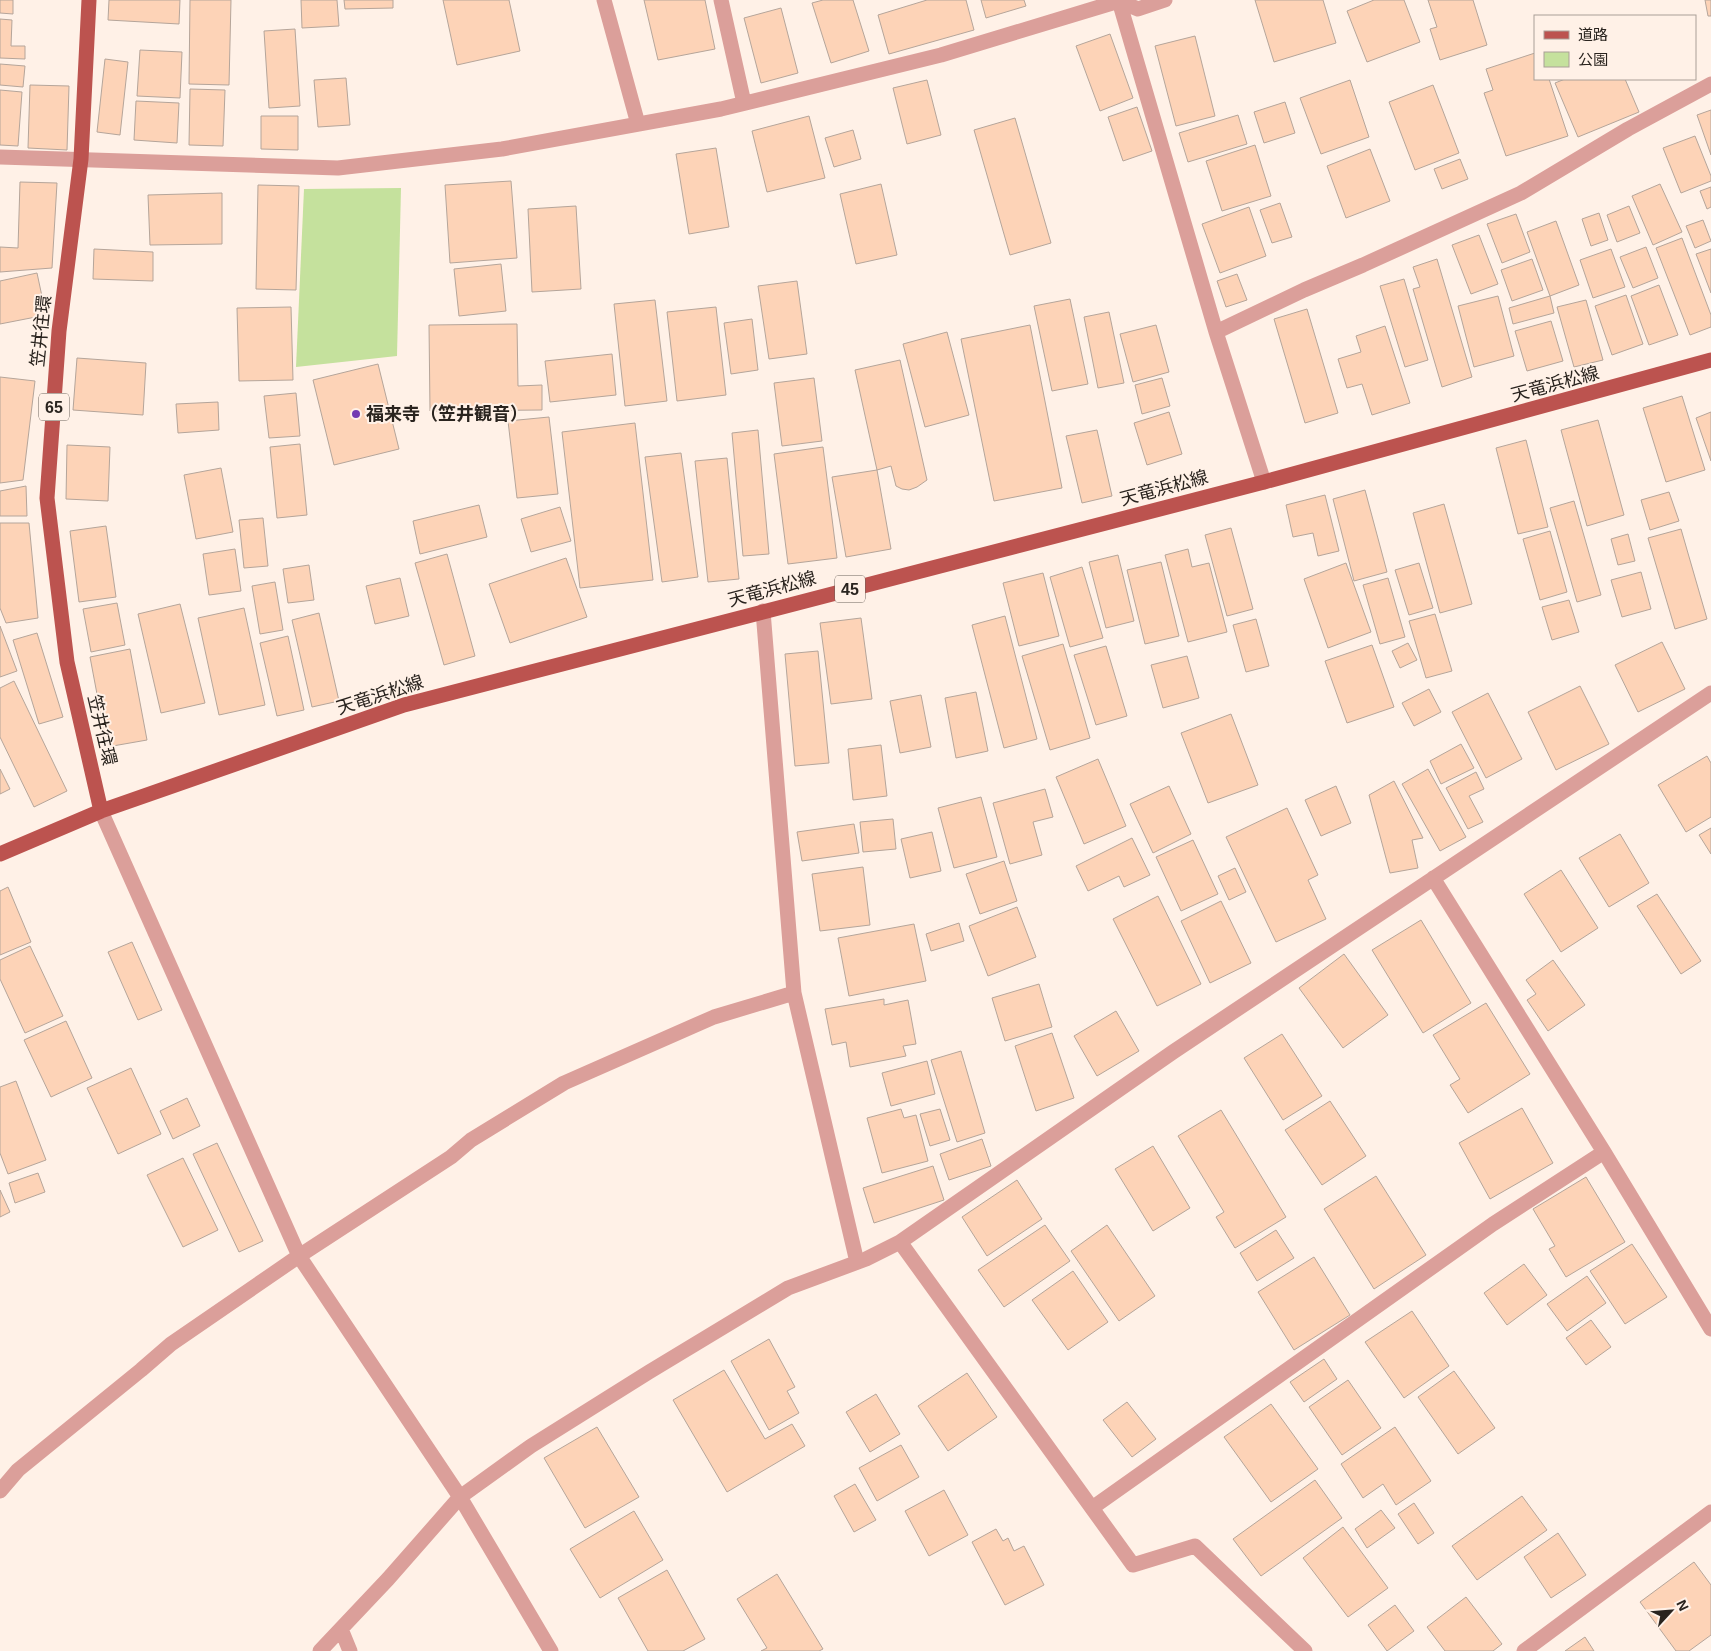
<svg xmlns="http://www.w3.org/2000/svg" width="1711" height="1651" viewBox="0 0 1711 1651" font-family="Arial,'Noto Sans JP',sans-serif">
<rect width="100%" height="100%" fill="#fff1e7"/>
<!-- green -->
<path fill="#c5e19d" d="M 401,188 L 397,356 L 296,367 L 304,189 Z"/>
<!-- building -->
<path fill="#fdd3b7" stroke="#b5a59a" d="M 0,0 L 13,0 L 13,14 L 0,13 Z
M 109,0 L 180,0 L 179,24 L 108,20 Z
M 190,0 L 231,0 L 229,85 L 189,84 Z
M 301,0 L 337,0 L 339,26 L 302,28 Z
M 344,0 L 393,0 L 393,8 L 345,9 Z
M 443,0 L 509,0 L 520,51 L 457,65 Z
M 644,0 L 705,0 L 715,49 L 658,60 Z
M 823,0 L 853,0 L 869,51 L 831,63 L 812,3 Z
M 927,0 L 966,0 L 974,30 L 889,54 L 878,15 Z
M 981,0 L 1024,0 L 1026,6 L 986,18 Z
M 1255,0 L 1323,0 L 1336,43 L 1274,62 Z
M 1374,0 L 1404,0 L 1420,42 L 1367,62 L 1347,11 Z
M 1428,0 L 1473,0 L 1487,45 L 1440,60 L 1430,29 L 1437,27 Z
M 1705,0 L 1711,0 L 1711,16 L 1708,16 Z
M 781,8 L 798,73 L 761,83 L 744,18 Z
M 0,19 L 12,20 L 11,46 L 25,46 L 25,59 L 0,58 Z
M 295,29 L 300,106 L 269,108 L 264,31 Z
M 1110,34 L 1133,98 L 1100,111 L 1076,46 Z
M 1195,36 L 1215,116 L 1176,126 L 1155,46 Z
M 140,50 L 182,52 L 180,98 L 137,96 Z
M 1535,53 L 1535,79 L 1549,79 L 1568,136 L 1506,156 L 1484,93 L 1493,90 L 1486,69 Z
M 105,59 L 128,62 L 120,135 L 97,132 Z
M 0,64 L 25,66 L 23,87 L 0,85 Z
M 346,78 L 350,125 L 318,127 L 314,80 Z
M 1565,79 L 1625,79 L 1639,112 L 1578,137 L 1555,83 Z
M 927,80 L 941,135 L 907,144 L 893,88 Z
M 1350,80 L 1369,137 L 1321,154 L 1300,98 Z
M 30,85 L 69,86 L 67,150 L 28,148 Z
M 1433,85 L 1459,153 L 1415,170 L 1389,102 Z
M 190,89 L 225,90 L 223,146 L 189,145 Z
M 0,90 L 22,92 L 18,146 L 0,145 Z
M 136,101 L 179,103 L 177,143 L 134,140 Z
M 1285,102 L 1295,133 L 1264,143 L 1254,112 Z
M 1137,107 L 1152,151 L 1123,161 L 1108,117 Z
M 1711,110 L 1711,155 L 1697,115 Z
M 1238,115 L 1247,144 L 1188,162 L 1179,133 Z
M 261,116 L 298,116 L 298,150 L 261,149 Z
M 809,116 L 825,178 L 767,192 L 752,131 Z
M 1015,118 L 1051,243 L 1010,255 L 974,130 Z
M 853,130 L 861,159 L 834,167 L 825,138 Z
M 1695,136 L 1711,176 L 1711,181 L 1681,193 L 1663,148 Z
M 1255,145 L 1271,196 L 1222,211 L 1206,161 Z
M 716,148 L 729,227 L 689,234 L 676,154 Z
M 1370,149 L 1390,201 L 1346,218 L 1327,166 Z
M 1460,159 L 1468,179 L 1442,189 L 1434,169 Z
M 511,181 L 517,258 L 450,263 L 445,185 Z
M 20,182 L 57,183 L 52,268 L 0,272 L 0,247 L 18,248 Z
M 881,184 L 897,255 L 856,264 L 840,194 Z
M 1660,184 L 1682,232 L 1653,245 L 1632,196 Z
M 258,185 L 299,186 L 296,290 L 256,289 Z
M 1711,187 L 1711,207 L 1707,209 L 1700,191 Z
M 222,193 L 222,244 L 150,245 L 148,195 Z
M 1280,203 L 1292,237 L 1272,243 L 1260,210 Z
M 576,206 L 581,289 L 532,292 L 528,209 Z
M 1629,206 L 1640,233 L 1617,242 L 1607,215 Z
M 1249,207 L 1266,256 L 1220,273 L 1202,224 Z
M 1599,213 L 1608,240 L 1591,246 L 1582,219 Z
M 1516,214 L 1530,252 L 1502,263 L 1487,224 Z
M 1703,220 L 1711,241 L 1695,248 L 1686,226 Z
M 1556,221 L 1579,285 L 1550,296 L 1527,232 Z
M 1479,235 L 1498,284 L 1471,294 L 1452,245 Z
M 1682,238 L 1711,315 L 1711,327 L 1690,335 L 1656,248 Z
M 1646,247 L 1658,278 L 1633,288 L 1620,257 Z
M 94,249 L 153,252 L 153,281 L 93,279 Z
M 1611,249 L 1625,287 L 1593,298 L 1580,260 Z
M 1711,249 L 1711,293 L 1696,254 Z
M 1437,259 L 1472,377 L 1442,387 L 1413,289 L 1420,287 L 1413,267 Z
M 1532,259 L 1543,290 L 1512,301 L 1501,270 Z
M 501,264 L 506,311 L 459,316 L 454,269 Z
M 37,273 L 46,315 L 0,324 L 0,281 Z
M 1237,274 L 1247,300 L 1226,307 L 1217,281 Z
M 1404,279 L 1428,360 L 1405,367 L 1380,286 Z
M 797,281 L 807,354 L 769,359 L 758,286 Z
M 1659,285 L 1678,335 L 1649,345 L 1631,296 Z
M 1626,295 L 1643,344 L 1612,355 L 1595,306 Z
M 1498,296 L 1514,356 L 1474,367 L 1458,306 Z
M 1550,296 L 1554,313 L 1513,324 L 1509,308 Z
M 1070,299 L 1088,384 L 1052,391 L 1034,306 Z
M 655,300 L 667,401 L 625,406 L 614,304 Z
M 1586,300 L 1603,360 L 1574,367 L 1557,307 Z
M 291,307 L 293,380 L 239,381 L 237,308 Z
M 716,307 L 726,395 L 677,401 L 667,312 Z
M 1307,309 L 1338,413 L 1305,423 L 1274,319 Z
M 1109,312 L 1124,383 L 1098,388 L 1084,317 Z
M 752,319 L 758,370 L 731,374 L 724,323 Z
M 1551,321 L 1563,361 L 1527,371 L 1515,331 Z
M 517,324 L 518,386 L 542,385 L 542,410 L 430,411 L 429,325 Z
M 1030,325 L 1062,488 L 994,501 L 961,339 Z
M 1156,325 L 1169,372 L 1133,382 L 1120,334 Z
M 1385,326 L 1410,403 L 1372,415 L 1362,384 L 1347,388 L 1338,359 L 1361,352 L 1356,336 Z
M 947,332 L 969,415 L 925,427 L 903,344 Z
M 612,354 L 616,395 L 550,402 L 545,361 Z
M 77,358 L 146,363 L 143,415 L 73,410 Z
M 900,360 L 927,480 L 917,487 L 909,490 L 902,489 L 896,486 L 891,466 L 877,470 L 855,370 Z
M 378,364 L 399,449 L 334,465 L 313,380 Z
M 0,377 L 35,381 L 23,480 L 0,483 Z
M 814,378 L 822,441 L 782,446 L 774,383 Z
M 1162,378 L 1170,406 L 1142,414 L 1135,385 Z
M 296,393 L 300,436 L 269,438 L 264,396 Z
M 1682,396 L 1705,470 L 1666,482 L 1643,408 Z
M 218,402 L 219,430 L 178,433 L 176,404 Z
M 1169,412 L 1182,454 L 1147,465 L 1134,423 Z
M 1711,412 L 1711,461 L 1696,418 Z
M 549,417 L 558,494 L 517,498 L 508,421 Z
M 1598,420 L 1624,515 L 1587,526 L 1561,430 Z
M 635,423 L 653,580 L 580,588 L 562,432 Z
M 758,430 L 769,554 L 743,556 L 732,433 Z
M 1097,430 L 1112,496 L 1082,503 L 1066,436 Z
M 1526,440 L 1548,527 L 1518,534 L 1496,448 Z
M 300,444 L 307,515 L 277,518 L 270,447 Z
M 67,445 L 110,447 L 108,501 L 66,499 Z
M 823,447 L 837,558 L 788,564 L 774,454 Z
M 681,453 L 698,577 L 662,582 L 645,457 Z
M 727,458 L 739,579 L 708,582 L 695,461 Z
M 221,468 L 233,532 L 196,539 L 184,475 Z
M 877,470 L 891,549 L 846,557 L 832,477 Z
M 26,486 L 27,516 L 0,516 L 0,491 Z
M 1365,490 L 1387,572 L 1354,581 L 1333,499 Z
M 1669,492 L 1679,521 L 1650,530 L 1641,500 Z
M 1325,495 L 1339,551 L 1318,556 L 1313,533 L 1293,537 L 1286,505 Z
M 1574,501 L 1601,595 L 1577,602 L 1550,508 Z
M 1444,504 L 1472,604 L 1440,613 L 1413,513 Z
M 479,505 L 487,537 L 420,554 L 413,521 Z
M 560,507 L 571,541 L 531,552 L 521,519 Z
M 263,518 L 268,566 L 244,568 L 239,520 Z
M 0,523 L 29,523 L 38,618 L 6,623 L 0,608 Z
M 106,526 L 116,597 L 79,602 L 70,531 Z
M 1231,528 L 1253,609 L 1227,616 L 1205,535 Z
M 1681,529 L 1707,619 L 1675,629 L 1648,538 Z
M 1550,531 L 1567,592 L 1540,600 L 1523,539 Z
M 1628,534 L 1635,561 L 1618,565 L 1611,539 Z
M 235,549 L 241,591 L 209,595 L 203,554 Z
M 1188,549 L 1192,567 L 1209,563 L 1227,632 L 1188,642 L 1165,555 Z
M 447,554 L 475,656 L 444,665 L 415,563 Z
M 1118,555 L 1134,621 L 1106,628 L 1089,562 Z
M 566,558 L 587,617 L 510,643 L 489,584 Z
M 1161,562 L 1179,636 L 1145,644 L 1127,570 Z
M 1346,563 L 1371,632 L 1328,648 L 1304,579 Z
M 1419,563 L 1433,608 L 1409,615 L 1395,570 Z
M 309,565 L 314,600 L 288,603 L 283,569 Z
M 1082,567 L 1103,638 L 1070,647 L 1050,577 Z
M 1641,572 L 1651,609 L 1622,617 L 1611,580 Z
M 1043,573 L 1059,636 L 1019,646 L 1003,583 Z
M 400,578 L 409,616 L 375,624 L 366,586 Z
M 1388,578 L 1405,637 L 1380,644 L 1363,585 Z
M 275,582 L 283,630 L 260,634 L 252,586 Z
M 1569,600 L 1579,632 L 1552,640 L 1542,607 Z
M 117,603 L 125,645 L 91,652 L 83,609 Z
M 180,604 L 205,703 L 161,713 L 138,614 Z
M 244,608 L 265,705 L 219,715 L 198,618 Z
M 319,613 L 339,701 L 312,707 L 292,620 Z
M 1435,614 L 1452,671 L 1426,678 L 1409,621 Z
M 1005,616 L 1037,739 L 1004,748 L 972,625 Z
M 861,618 L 872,699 L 831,704 L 820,623 Z
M 1256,619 L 1269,666 L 1246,672 L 1233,625 Z
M 0,626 L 17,671 L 0,677 Z
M 37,633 L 63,717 L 39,724 L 13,640 Z
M 288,636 L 304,710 L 277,716 L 260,643 Z
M 1662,642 L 1685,689 L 1638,712 L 1615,665 Z
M 1408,643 L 1417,660 L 1400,668 L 1392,651 Z
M 1063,644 L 1090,738 L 1050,750 L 1022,656 Z
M 1372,645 L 1394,707 L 1347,723 L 1325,661 Z
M 1106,646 L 1127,716 L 1096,725 L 1074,655 Z
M 130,649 L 147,740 L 107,747 L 90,657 Z
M 818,651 L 829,763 L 795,766 L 785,654 Z
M 1187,656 L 1199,698 L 1163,708 L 1151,665 Z
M 14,681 L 67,791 L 34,807 L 0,737 L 0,688 Z
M 1580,686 L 1609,744 L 1556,770 L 1528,712 Z
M 1429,689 L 1441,712 L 1414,726 L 1402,703 Z
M 976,692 L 988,751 L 956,758 L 945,698 Z
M 1488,693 L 1522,759 L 1486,778 L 1452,712 Z
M 921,695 L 931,747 L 900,753 L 890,701 Z
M 1231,714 L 1258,785 L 1208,803 L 1181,733 Z
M 1461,744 L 1474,768 L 1441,784 L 1430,761 Z
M 881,745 L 887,796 L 853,800 L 848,749 Z
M 1707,756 L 1711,763 L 1711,817 L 1686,832 L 1658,785 Z
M 1098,759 L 1126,826 L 1084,844 L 1056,777 Z
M 0,769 L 10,789 L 0,794 Z
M 1428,769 L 1466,837 L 1440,851 L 1402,784 Z
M 1476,772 L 1484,789 L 1469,796 L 1483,822 L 1468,829 L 1446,788 Z
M 1394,781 L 1423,838 L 1412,840 L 1418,868 L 1390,873 L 1369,795 Z
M 1169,786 L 1191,834 L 1153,853 L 1130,804 Z
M 1336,786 L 1351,823 L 1321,836 L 1305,800 Z
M 1045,789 L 1053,817 L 1033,822 L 1042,855 L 1010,864 L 993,803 Z
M 981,797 L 997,857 L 954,868 L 938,808 Z
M 1287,808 L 1318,875 L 1308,880 L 1326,919 L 1276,942 L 1226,837 Z
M 893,819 L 896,849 L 863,852 L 860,822 Z
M 854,824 L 859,853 L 802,861 L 797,832 Z
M 1711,828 L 1711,854 L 1699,835 Z
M 932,832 L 941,871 L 910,878 L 901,839 Z
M 1620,834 L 1649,883 L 1609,907 L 1579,858 Z
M 1132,838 L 1150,875 L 1124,887 L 1119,876 L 1088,891 L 1076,866 Z
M 1193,840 L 1218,894 L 1181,911 L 1156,857 Z
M 1004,861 L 1017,901 L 980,914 L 966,874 Z
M 863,867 L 870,925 L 820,931 L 812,874 Z
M 1235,868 L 1246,892 L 1229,900 L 1218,876 Z
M 1561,870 L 1598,928 L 1561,952 L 1524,894 Z
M 8,887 L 31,942 L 0,955 L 0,891 Z
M 1657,894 L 1701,961 L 1681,974 L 1637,906 Z
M 1158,896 L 1201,984 L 1157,1006 L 1113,919 Z
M 1221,901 L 1251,963 L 1210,983 L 1181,921 Z
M 1017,907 L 1036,957 L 988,976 L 969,926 Z
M 1421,920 L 1471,1003 L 1423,1033 L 1372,950 Z
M 959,923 L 964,941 L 931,951 L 926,934 Z
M 914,924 L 926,981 L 849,996 L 838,938 Z
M 132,942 L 162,1010 L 138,1020 L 108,952 Z
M 30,946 L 63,1016 L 25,1033 L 0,979 L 0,960 Z
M 1344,954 L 1388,1015 L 1343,1048 L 1299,988 Z
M 1553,960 L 1585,1005 L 1548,1031 L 1527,1000 L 1536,994 L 1526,980 Z
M 1039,984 L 1052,1027 L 1005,1041 L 992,998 Z
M 884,999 L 884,1005 L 908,1000 L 916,1044 L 903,1046 L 906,1056 L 850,1067 L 846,1042 L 832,1045 L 825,1009 Z
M 1486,1003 L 1530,1074 L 1468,1113 L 1450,1085 L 1460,1079 L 1433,1035 Z
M 1116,1011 L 1139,1051 L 1097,1076 L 1074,1036 Z
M 66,1021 L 92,1078 L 51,1097 L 24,1040 Z
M 1052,1033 L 1074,1098 L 1036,1111 L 1015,1046 Z
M 1282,1034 L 1322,1096 L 1283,1120 L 1244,1058 Z
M 961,1051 L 985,1133 L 957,1142 L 931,1060 Z
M 927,1061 L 935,1094 L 891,1106 L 882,1073 Z
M 131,1068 L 161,1134 L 118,1154 L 87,1088 Z
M 16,1081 L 46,1160 L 8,1174 L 0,1153 L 0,1087 Z
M 187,1098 L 200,1126 L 173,1139 L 160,1111 Z
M 1330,1101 L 1366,1156 L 1322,1185 L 1285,1130 Z
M 1522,1108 L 1553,1163 L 1490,1199 L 1459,1143 Z
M 901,1109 L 904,1118 L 916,1115 L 928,1161 L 882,1173 L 867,1118 Z
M 940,1109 L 950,1140 L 930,1146 L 920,1114 Z
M 1221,1110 L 1286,1217 L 1235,1248 L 1216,1217 L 1224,1212 L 1178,1136 Z
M 982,1139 L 991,1166 L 949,1180 L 940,1154 Z
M 217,1143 L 263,1241 L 239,1252 L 193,1154 Z
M 1153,1146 L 1190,1208 L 1153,1231 L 1115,1169 Z
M 183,1158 L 218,1230 L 183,1247 L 147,1175 Z
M 933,1166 L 944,1200 L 874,1223 L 863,1188 Z
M 38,1173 L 45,1192 L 15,1203 L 9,1183 Z
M 1376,1176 L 1426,1255 L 1374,1289 L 1324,1209 Z
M 1586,1177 L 1625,1242 L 1566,1277 L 1549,1249 L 1555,1246 L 1533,1209 Z
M 1017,1180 L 1042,1219 L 987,1256 L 962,1217 Z
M 0,1190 L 10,1212 L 0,1217 Z
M 1045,1225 L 1070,1261 L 1004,1307 L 978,1270 Z
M 1107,1225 L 1155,1296 L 1119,1321 L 1071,1251 Z
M 1276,1230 L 1294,1258 L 1257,1281 L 1240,1253 Z
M 1632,1244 L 1667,1297 L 1625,1324 L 1590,1271 Z
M 1314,1257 L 1350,1315 L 1294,1350 L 1258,1292 Z
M 1524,1264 L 1547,1295 L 1507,1325 L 1484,1293 Z
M 1073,1271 L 1108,1322 L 1068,1350 L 1032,1300 Z
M 1587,1276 L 1606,1303 L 1567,1331 L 1547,1304 Z
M 1412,1311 L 1449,1366 L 1404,1398 L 1365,1342 Z
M 1591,1320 L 1611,1347 L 1586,1365 L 1566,1338 Z
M 769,1339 L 795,1387 L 787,1391 L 799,1413 L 769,1430 L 731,1361 Z
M 1324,1359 L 1337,1379 L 1304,1402 L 1290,1382 Z
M 724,1370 L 765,1439 L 792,1424 L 805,1446 L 727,1492 L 673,1400 Z
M 1454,1371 L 1495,1428 L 1458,1454 L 1418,1397 Z
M 967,1373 L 997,1417 L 948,1451 L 918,1406 Z
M 1348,1380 L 1381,1428 L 1342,1455 L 1309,1407 Z
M 876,1394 L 900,1434 L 870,1452 L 846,1412 Z
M 1127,1402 L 1156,1439 L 1132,1457 L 1103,1420 Z
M 1271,1404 L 1318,1469 L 1271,1502 L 1224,1437 Z
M 597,1427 L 639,1497 L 585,1528 L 544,1458 Z
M 1395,1427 L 1431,1481 L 1396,1505 L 1383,1484 L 1363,1498 L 1341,1464 Z
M 901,1445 L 919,1477 L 877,1501 L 859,1468 Z
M 1315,1480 L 1342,1518 L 1261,1576 L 1233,1539 Z
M 855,1484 L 876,1520 L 854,1532 L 834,1496 Z
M 944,1490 L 968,1535 L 929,1556 L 905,1511 Z
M 1522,1496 L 1547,1530 L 1477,1580 L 1452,1546 Z
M 1414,1503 L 1434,1533 L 1418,1544 L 1398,1514 Z
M 1381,1510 L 1395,1528 L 1367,1548 L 1355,1529 Z
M 634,1511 L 663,1560 L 600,1598 L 570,1549 Z
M 1343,1527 L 1388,1588 L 1348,1617 L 1303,1558 Z
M 996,1529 L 1003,1541 L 1008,1538 L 1014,1551 L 1024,1546 L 1044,1585 L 1005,1605 L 972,1542 Z
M 1558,1533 L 1586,1575 L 1551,1598 L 1524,1557 Z
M 1694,1562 L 1711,1585 L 1711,1635 L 1689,1651 L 1676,1651 L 1640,1602 Z
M 667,1570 L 705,1639 L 683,1651 L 648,1651 L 618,1598 Z
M 777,1574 L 823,1649 L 819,1651 L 761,1651 L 767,1648 L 737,1599 Z
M 1466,1597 L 1502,1644 L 1493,1651 L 1445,1651 L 1427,1627 Z
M 1395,1605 L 1414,1631 L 1387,1651 L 1368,1625 Z
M 1585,1637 L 1594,1651 L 1565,1651 Z"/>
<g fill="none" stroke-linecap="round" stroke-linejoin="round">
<!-- minor -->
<path stroke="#db9f9a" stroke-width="15" d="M 604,0 L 638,124
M 721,0 L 744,103
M 1119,1 L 1216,332 L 1264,482
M 0,157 L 338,168 L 502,149 L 721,109 L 941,55 L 1119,1 L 1138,9 L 1165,0
M 1216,332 L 1304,290 L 1363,265 L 1521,193 L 1628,129 L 1711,84
M 101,811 L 299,1256 L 460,1497 L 551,1651
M 1433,878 L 1604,1152 L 1711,1329
M 794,993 L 857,1262
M 900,1242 L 1133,1565 L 1195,1546 L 1305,1651
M 0,1491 L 18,1470 L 141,1370 L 171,1344 L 299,1256 L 451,1157 L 471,1140 L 564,1083 L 714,1017 L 794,993 L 763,611
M 1092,1508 L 1493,1224 L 1604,1152
M 341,1629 L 350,1651
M 320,1651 L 388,1579 L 460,1497 L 531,1446 L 649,1372 L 788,1288 L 866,1259 L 900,1242 L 1173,1052 L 1711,693
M 1524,1651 L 1711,1512"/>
<!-- primary -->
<path stroke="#bc534f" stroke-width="15" d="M 89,0 L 81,159 L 59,331 L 47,498 L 67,662 L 101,811
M 0,854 L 101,811 L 404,705 L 1264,482 L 1711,360"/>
</g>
<!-- markers -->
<circle fill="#733bb2" stroke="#fff1e7" stroke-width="2" cx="356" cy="414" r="5"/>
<g text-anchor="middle" stroke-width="4" stroke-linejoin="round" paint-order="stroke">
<!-- shield labels -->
<g fill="#fff1e7" stroke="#6a625b" stroke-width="1">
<rect x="39" y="393.5" width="30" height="27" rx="4"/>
<rect x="835" y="575.5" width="30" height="27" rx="4"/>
</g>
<g font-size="16" font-weight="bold" fill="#2a241f">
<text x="54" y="413">65</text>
<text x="850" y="595">45</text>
</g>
<!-- street labels -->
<g font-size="18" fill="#2a241f" stroke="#fff1e7">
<text transform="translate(41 331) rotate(-84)" y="6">笠井往環</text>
<text transform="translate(1555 384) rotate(-15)" y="6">天竜浜松線</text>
<text transform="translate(1164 488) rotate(-15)" y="6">天竜浜松線</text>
<text transform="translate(772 589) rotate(-15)" y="6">天竜浜松線</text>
<text transform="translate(380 695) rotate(-18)" y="6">天竜浜松線</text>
<text transform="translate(102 730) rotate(77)" y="6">笠井往環</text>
</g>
<!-- poi labels -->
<g font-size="18" font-weight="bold" fill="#2a241f" stroke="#fff1e7" text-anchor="start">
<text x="366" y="420">福来寺（笠井観音）</text>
</g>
</g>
<!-- legend -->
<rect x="1534" y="15" width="162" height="65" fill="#fff1e7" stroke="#aa9f97"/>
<rect x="1544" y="31" width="25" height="8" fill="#bc534f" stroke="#aa9f97"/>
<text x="1578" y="40" font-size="15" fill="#2a241f">道路</text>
<rect x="1544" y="52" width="25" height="15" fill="#c5e19d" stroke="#aa9f97"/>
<text x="1578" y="65" font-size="15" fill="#2a241f">公園</text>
<!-- north arrow -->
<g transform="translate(1671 1611) rotate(64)" stroke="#fff1e7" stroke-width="4" paint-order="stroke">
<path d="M0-4L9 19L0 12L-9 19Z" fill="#2a241f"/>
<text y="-8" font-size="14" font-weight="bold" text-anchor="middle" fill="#2a241f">N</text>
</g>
</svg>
